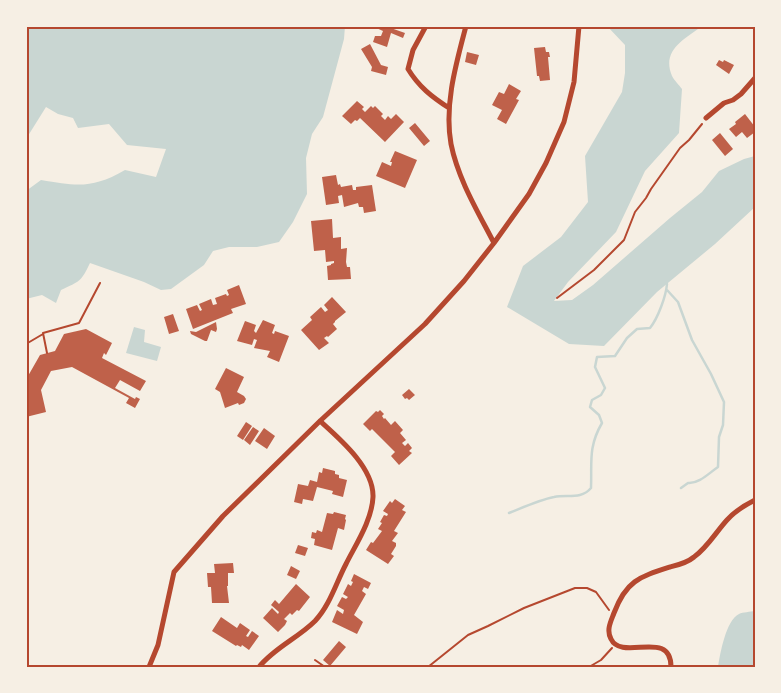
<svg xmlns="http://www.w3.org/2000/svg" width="781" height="693" viewBox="0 0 781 693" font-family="'Source Serif 4',serif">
<rect width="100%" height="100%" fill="#f6efe4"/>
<!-- water -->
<path fill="#c9d6d2" d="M 26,26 L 345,26 L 344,39 L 323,117 L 312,134 L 306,158 L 307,194 L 293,222 L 279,242 L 257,247 L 229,247 L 213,251 L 204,265 L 171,289 L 161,290 L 144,282 L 90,263 C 81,282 80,281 61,290 L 56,303 L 42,295 L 26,299 L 26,191 L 41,180 C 77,186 92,189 125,170 L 156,177 L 166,149 L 127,145 L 109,124 L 78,128 L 73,118 L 58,114 L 46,107 L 26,139 Z
M 607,26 L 702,26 C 685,39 661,50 672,76 C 674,80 679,85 682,89 L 679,133 L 645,171 L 616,232 L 568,282 L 554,301 L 572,300 L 593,285 L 670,218 L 702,192 L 719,171 L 744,159 L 755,156 L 755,207 L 715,244 L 657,292 L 604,346 L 569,344 L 507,307 L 523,266 L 561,237 L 588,202 L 585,156 L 622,92 L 625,73 L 625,45 Z
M 134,327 L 145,330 L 144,342 L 161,347 L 157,361 L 126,353 Z
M 755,611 L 755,667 L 718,667 C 720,654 726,620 739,614 C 743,612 750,612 755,611 Z"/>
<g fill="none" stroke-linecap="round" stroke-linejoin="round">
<!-- stream -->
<path stroke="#c9d6d2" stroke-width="2.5" d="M 667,290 L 678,302 L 692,340 L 711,374 L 724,402 L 723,425 L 719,437 L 718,467 C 709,473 699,484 688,483 L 681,488
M 509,513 C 524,507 539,500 554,497 C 567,494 581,500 591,488 C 592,462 588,447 602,423 L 599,415 L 590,407 L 592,400 L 601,395 L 605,388 L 595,367 L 597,357 L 615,356 L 627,338 L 637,329 L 650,328 C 658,318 666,296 667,284"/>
</g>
<!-- building -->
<path fill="#bf614a" d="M 372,26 L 385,26 L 405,33 L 403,38 L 391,33 L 387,47 L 373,42 L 375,36 L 381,36 L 383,31 Z
M 370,44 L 381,65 L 388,67 L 386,75 L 371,71 L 372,67 L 361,49 Z
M 545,47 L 546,52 L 549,52 L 550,57 L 548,57 L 550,80 L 540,81 L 539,76 L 537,76 L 534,48 Z
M 467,52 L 479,55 L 476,65 L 465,62 Z
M 719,60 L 723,62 L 724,60 L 734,65 L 729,74 L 716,65 Z
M 509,84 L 521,91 L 516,99 L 519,100 L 506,124 L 497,119 L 502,110 L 492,105 L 499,92 L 504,94 Z
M 357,101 L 364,107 L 362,109 L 365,112 L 371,106 L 373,108 L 375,106 L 383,114 L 381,116 L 385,120 L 388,116 L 391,119 L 396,114 L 404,122 L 385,142 L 360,118 L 357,121 L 355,120 L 351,124 L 342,116 Z
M 745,114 L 755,127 L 755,132 L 747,138 L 742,132 L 736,137 L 729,129 L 736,124 L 735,122 Z
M 415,123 L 430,141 L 424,146 L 409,128 Z
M 720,133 L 733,149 L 725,156 L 712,140 Z
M 395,151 L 417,160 L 405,188 L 376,176 L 382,162 L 391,166 L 392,162 L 390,162 Z
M 336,175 L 338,185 L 340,184 L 341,187 L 352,185 L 353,190 L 356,190 L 356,187 L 372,185 L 376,211 L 364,213 L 363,207 L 359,207 L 358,203 L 344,207 L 342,195 L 338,196 L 339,203 L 326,205 L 322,177 Z
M 332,219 L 333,238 L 341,237 L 341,249 L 347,248 L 346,262 L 347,267 L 350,267 L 351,279 L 328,280 L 327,266 L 331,265 L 331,264 L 334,263 L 334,261 L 326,262 L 325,250 L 314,251 L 311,221 Z
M 239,285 L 246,304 L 231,309 L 233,313 L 193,329 L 186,309 L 197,305 L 200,311 L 202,310 L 199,304 L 211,299 L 213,305 L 217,304 L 215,298 L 226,294 L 227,296 L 229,295 L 227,290 Z
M 332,297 L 346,312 L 335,321 L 335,322 L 333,324 L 337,329 L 328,337 L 327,336 L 324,338 L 329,343 L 319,350 L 301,330 L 312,320 L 310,317 L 321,307 L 325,312 L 328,310 L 324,305 Z
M 173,314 L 179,331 L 169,334 L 164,317 Z
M 263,320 L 275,325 L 272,333 L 274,334 L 275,331 L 289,336 L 279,362 L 267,357 L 270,351 L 254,348 L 257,340 L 254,339 L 252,345 L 237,341 L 245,321 L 256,325 L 254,331 L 256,333 Z
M 216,322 L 217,329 L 216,332 L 211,330 L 207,341 L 205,341 L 191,334 L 190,331 L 196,332 Z
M 86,329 L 112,343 L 106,355 L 104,353 L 102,358 L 146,381 L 140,391 L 120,380 L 115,388 L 135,399 L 136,397 L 140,399 L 135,408 L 126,403 L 129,398 L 72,367 L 51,371 L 41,390 L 46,412 L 26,417 L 26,376 L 28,376 L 40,355 L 55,351 L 64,334 Z
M 226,368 L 244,377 L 237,392 L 244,396 L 246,399 L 244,403 L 239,405 L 238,403 L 225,408 L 220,392 L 215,389 Z
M 409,389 L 415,395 L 409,400 L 407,398 L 405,399 L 402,395 Z
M 380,410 L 384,414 L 382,416 L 384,419 L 385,418 L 391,425 L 395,421 L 403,430 L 400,433 L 406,440 L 402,443 L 405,446 L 408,443 L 412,448 L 409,451 L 412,453 L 399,465 L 391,456 L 395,452 L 372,429 L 370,431 L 363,424 L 376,411 L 378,412 Z
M 246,422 L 252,426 L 243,440 L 237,436 Z
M 253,427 L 259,431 L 250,445 L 244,440 Z
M 264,428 L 275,436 L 267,449 L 255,441 Z
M 323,468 L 335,471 L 335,474 L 339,475 L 339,478 L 347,480 L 343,497 L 332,494 L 333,491 L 317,487 L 313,501 L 303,499 L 302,504 L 294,502 L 298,484 L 308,486 L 310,480 L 317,482 L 319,472 L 322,473 Z
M 395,499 L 405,506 L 402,510 L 406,512 L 394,531 L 398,533 L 392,541 L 396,543 L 396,546 L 391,554 L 394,556 L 388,564 L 366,550 L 371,542 L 373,543 L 382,531 L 378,529 L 382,523 L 380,522 L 384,515 L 387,516 L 388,514 L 383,511 L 390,501 L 392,503 Z
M 334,512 L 346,515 L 345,519 L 346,520 L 344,530 L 338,528 L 332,550 L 314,545 L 315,539 L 311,538 L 312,532 L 316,533 L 317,530 L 322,532 L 327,513 L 333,514 Z
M 298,545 L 308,548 L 305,556 L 295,553 Z
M 233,563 L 234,573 L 228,573 L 228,586 L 227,586 L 229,603 L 212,603 L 211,587 L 208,587 L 207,573 L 215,573 L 214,564 Z
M 291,566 L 300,571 L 296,579 L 287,575 Z
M 354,574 L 371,583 L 368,589 L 364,587 L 362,591 L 366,594 L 354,615 L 363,622 L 357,634 L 332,622 L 337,610 L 343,614 L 344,610 L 337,606 L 342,597 L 346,599 L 348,597 L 343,594 L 348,584 L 351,586 L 353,582 L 351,581 Z
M 296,584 L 310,597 L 299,611 L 297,610 L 292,615 L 290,613 L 284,619 L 287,621 L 285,625 L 278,632 L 263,618 L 272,608 L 278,614 L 279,612 L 271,605 L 275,600 L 279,604 Z
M 221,617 L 237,628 L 240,623 L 250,630 L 246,636 L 248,637 L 252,631 L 259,636 L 249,650 L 242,645 L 241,647 L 237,645 L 236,646 L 212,631 Z
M 339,641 L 346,647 L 330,666 L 323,660 Z"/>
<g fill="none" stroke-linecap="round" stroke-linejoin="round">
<!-- path -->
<path stroke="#b5482f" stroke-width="2" d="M 557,298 L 594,270 L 624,240 L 635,212 L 646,198 L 651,189 L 680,148 L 689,140 L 702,124
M 26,344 L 43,334
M 47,353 L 43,333 L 79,323 L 100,283
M 315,660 L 325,667
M 428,667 L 468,635 L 488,626 L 524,608 L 575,588 L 587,588 L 596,592 L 609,610
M 589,667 L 601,660 L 612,648"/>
<!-- minor -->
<path stroke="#b5482f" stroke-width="5" d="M 426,26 L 413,50 L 408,69 C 419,87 432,97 449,108
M 466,26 C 456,64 444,105 451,144 C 458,179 478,212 494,243
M 706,118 L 724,103 L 733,100 L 741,94 L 755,78
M 149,667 L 158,645 L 174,572 L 223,516 L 320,421 L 425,324 L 464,281 L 494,243 L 529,194 L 546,163 L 564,122 L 574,82 L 579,26
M 259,667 C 274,648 298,638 315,621 C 330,605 336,583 346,564 C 356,544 372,520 373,497 C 374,468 340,439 320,421
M 671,667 C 671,628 622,662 611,639 C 606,630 611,621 614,613 C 626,581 639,577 670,567 C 678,565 687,563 694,557 C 707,548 716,532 727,520 C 735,511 745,505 755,500"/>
</g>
<!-- border -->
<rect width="781" height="693" fill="none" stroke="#f6efe4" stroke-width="55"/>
<rect x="28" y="28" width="726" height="638" fill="none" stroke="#b5482f" stroke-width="2"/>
</svg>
